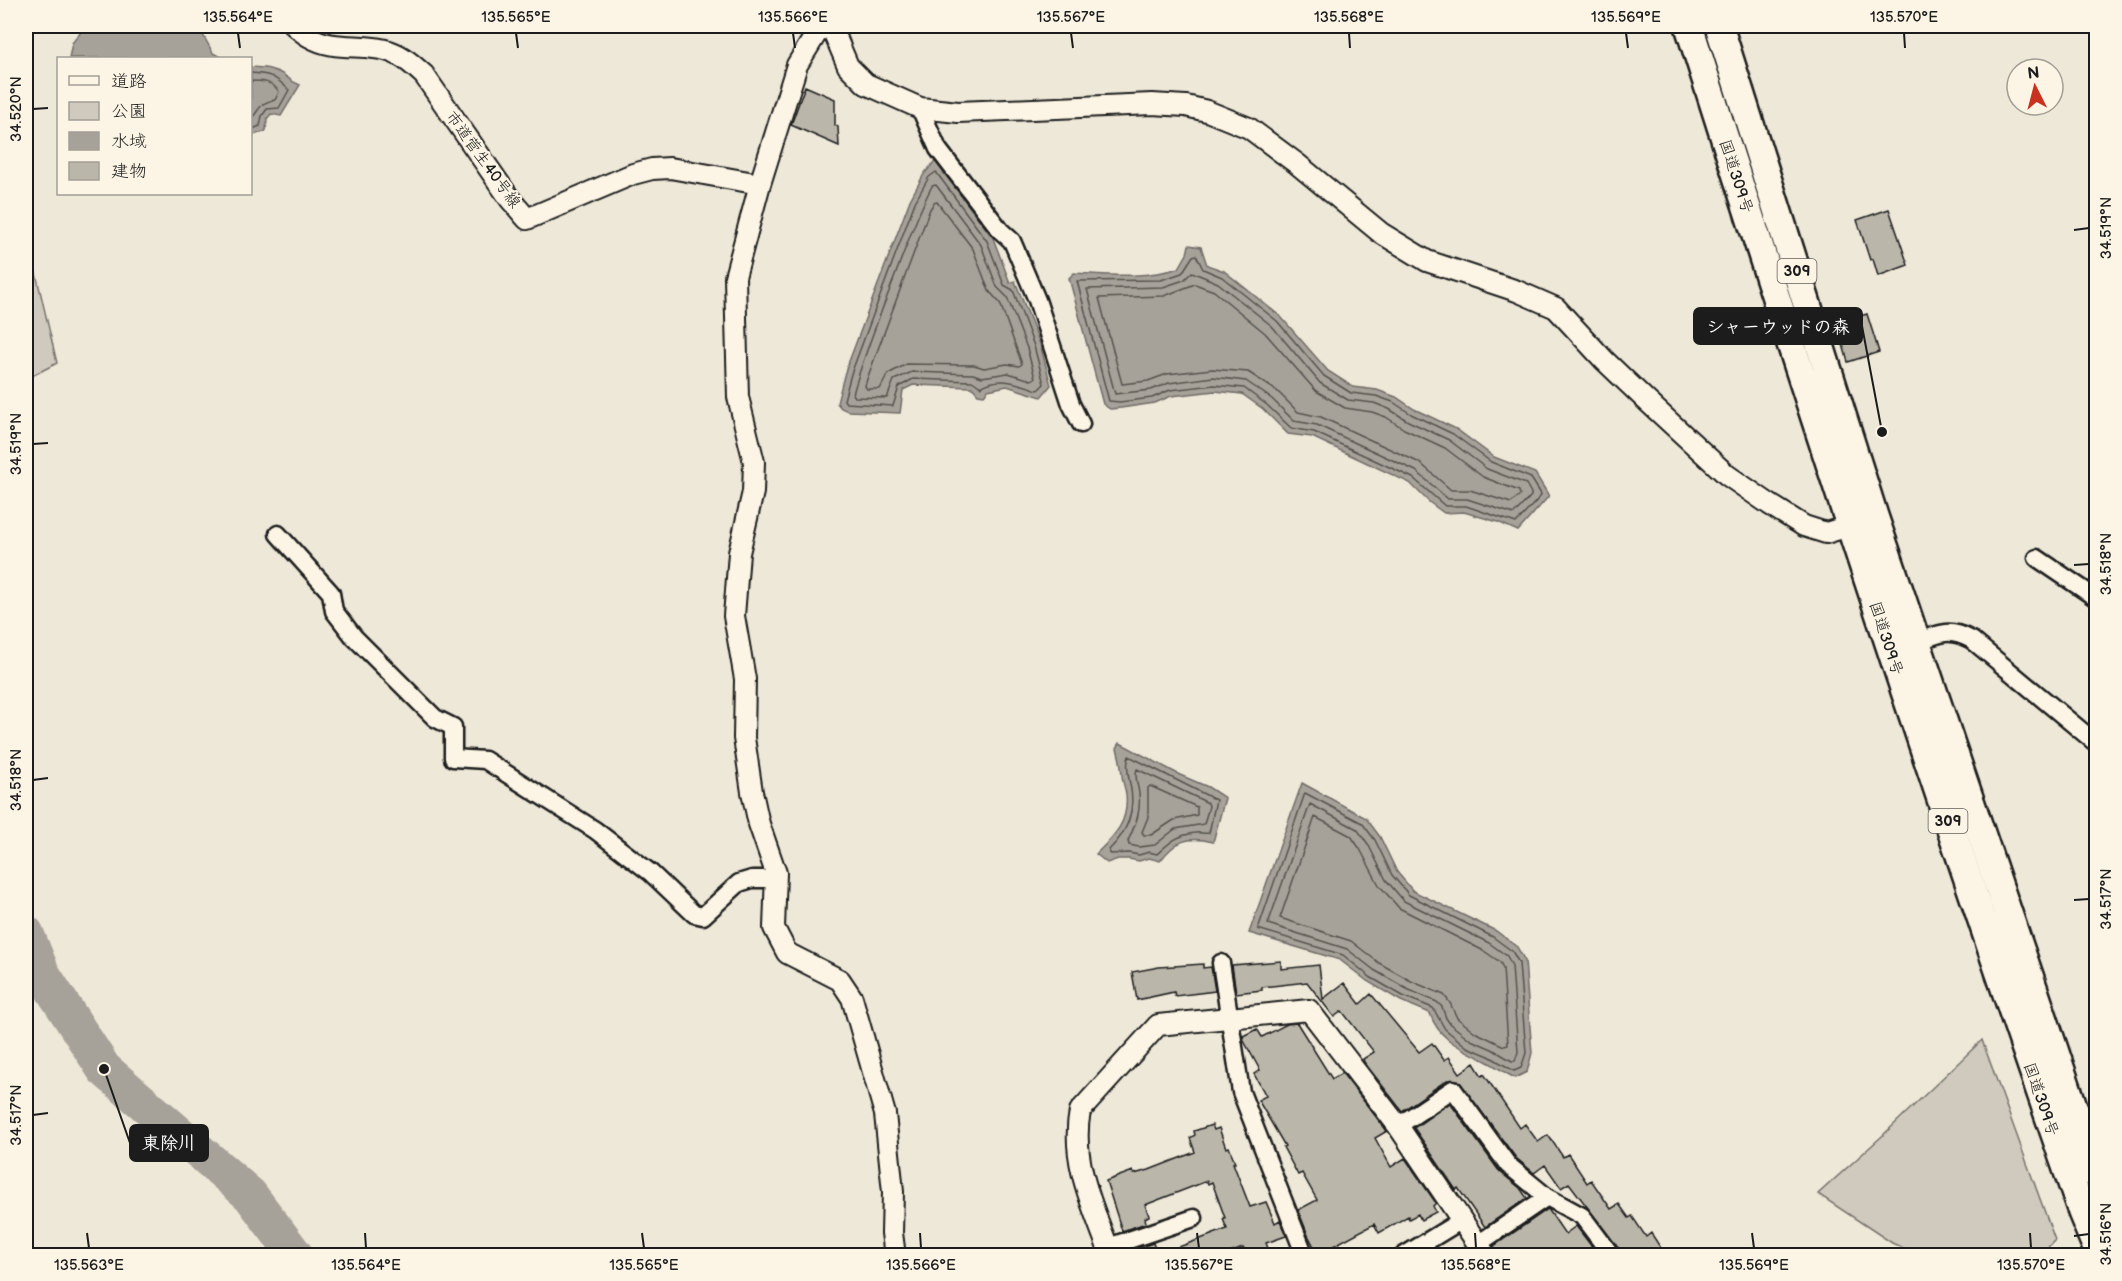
<svg xmlns="http://www.w3.org/2000/svg" width="2122" height="1281" viewBox="0 0 2122 1281" font-family="'Balsamiq Sans','Klee One',sans-serif">
<rect width="100%" height="100%" fill="#eee8d9"/>
<filter id="ink" filterUnits="userSpaceOnUse"><feTurbulence type="fractalNoise" baseFrequency=".0167" numOctaves="2"/><feDisplacementMap in="SourceGraphic" scale="12" xChannelSelector="R" yChannelSelector="G"/><feConvolveMatrix kernelMatrix="1 2 1 2 8 2 1 2 1" color-interpolation-filters="sRGB"/></filter>
<g filter="url(#ink)">
<!-- green -->
<path fill="#cfcabd" stroke="#76736c" stroke-width="1.5" d="M 26,231 L 57,363 L 26,379 Z
M 1982,1040 L 2055,1240 L 2040,1255 L 1919,1255 L 1892,1243 L 1818,1194 L 1880,1138 Z"/>
<!-- water -->
<path fill="#a7a299" stroke="#6f6c67" stroke-width="1.5" d="M 86,26 L 198,26 L 213,53 L 222,58 L 69,58 L 72,43 Z
M 251,67 C 262,68 274,68 284,75 C 290,80 292,82 300,85 L 281,116 L 271,114 L 267,119 L 266,131 L 251,136 Z
M 935,161 L 993,238 L 1010,283 L 1015,281 L 1040,344 L 1051,385 L 1041,397 L 1007,386 L 988,390 L 984,395 L 978,394 L 972,387 L 913,385 L 903,390 L 900,413 L 848,411 L 841,408 L 837,403 L 845,372 L 910,200 L 924,174 Z
M 1189,245 L 1201,247 L 1207,265 L 1224,271 L 1281,317 L 1328,371 L 1353,387 L 1377,390 L 1396,397 L 1414,409 L 1456,429 L 1494,457 L 1535,473 L 1549,496 L 1518,531 L 1498,522 L 1464,512 L 1444,513 L 1429,502 L 1410,483 L 1312,437 L 1288,434 L 1263,409 L 1242,394 L 1215,391 L 1171,396 L 1155,403 L 1121,408 L 1110,409 L 1103,404 L 1069,278 L 1074,273 C 1109,275 1145,279 1179,268 L 1187,254 Z
M 1120,743 L 1180,775 L 1208,787 L 1225,798 L 1213,842 C 1188,836 1176,840 1160,861 L 1149,858 L 1139,861 L 1129,859 L 1118,859 L 1107,863 L 1096,854 C 1115,835 1129,822 1126,794 C 1125,787 1122,781 1122,775 C 1121,765 1120,758 1117,748 Z
M 1302,783 L 1366,818 L 1380,837 L 1397,872 L 1413,891 L 1496,931 L 1517,947 L 1525,961 L 1532,1053 L 1527,1072 L 1515,1078 C 1505,1073 1496,1066 1486,1061 C 1463,1049 1438,1040 1430,1013 L 1401,1001 L 1367,981 L 1340,960 L 1249,933 Z"/>
<g fill="none" stroke-linecap="round" stroke-linejoin="round">
<!-- shore -->
<path stroke="#54524e" stroke-width="1.5" d="M 250,73 C 270,74 275,76 289,90 L 279,108 L 267,109 L 262,116 L 260,126 L 250,130
M 250,81 C 262,81 273,81 279,92 L 275,100 C 259,102 259,111 250,121
M 936,172 L 987,241 L 1004,285 L 1013,290 L 1034,346 L 1044,384 L 1038,390 C 1019,384 1000,375 981,387 L 972,381 L 913,379 L 899,387 L 893,406 L 846,403 L 844,400 L 851,374 L 915,202 L 929,177 Z
M 936,185 L 981,245 L 997,287 L 1007,297 L 1027,348 L 1035,378 L 1031,380 L 1008,373 L 982,377 L 973,374 L 912,372 L 894,380 L 887,398 L 855,397 L 853,394 C 864,354 880,315 895,276 C 906,246 917,215 932,186 Z
M 937,202 L 973,249 L 989,291 L 1000,303 L 1022,364 L 1019,366 L 1007,364 L 984,368 L 974,365 L 907,364 L 888,374 L 880,389 L 867,389 L 865,386 L 867,379 L 930,209 L 934,203 Z
M 1196,255 L 1203,269 L 1222,277 L 1277,321 L 1324,376 L 1351,393 L 1376,396 L 1393,402 L 1411,414 L 1453,434 L 1491,462 L 1531,478 L 1541,494 L 1540,497 L 1516,523 L 1466,506 L 1445,506 L 1413,478 L 1314,432 L 1291,428 L 1267,405 L 1244,388 L 1214,385 L 1170,390 L 1152,398 L 1120,402 L 1109,401 L 1077,281 L 1161,280 L 1182,273 L 1193,256 Z
M 1192,272 L 1218,283 L 1272,326 L 1320,383 L 1348,400 L 1374,403 L 1389,409 L 1408,421 L 1449,440 L 1487,469 L 1526,484 L 1531,493 L 1531,496 L 1514,514 L 1467,499 L 1448,499 L 1416,471 L 1317,425 L 1294,421 L 1272,399 L 1246,381 L 1213,377 L 1169,383 L 1151,390 L 1115,394 L 1087,289 L 1163,287 L 1184,280 Z
M 1195,284 L 1214,291 L 1265,333 L 1316,391 L 1345,408 L 1372,412 L 1386,417 L 1404,429 L 1445,448 L 1483,477 L 1519,491 L 1520,495 L 1511,503 L 1470,490 L 1451,490 L 1420,463 L 1321,417 L 1298,412 L 1277,391 L 1248,372 L 1212,369 L 1167,374 L 1148,381 L 1122,384 L 1099,298 L 1164,296 Z
M 1129,756 L 1216,800 L 1209,833 C 1204,834 1200,832 1195,833 C 1177,835 1169,843 1157,854 L 1149,852 L 1139,855 L 1129,853 L 1110,854 L 1109,850 C 1128,831 1136,811 1130,784 C 1128,775 1126,763 1129,756 Z
M 1137,769 L 1208,803 L 1209,806 L 1204,824 L 1175,829 L 1155,845 L 1139,847 L 1129,845 L 1128,841 C 1136,823 1141,813 1139,793 C 1138,785 1134,777 1137,769 Z
M 1150,786 L 1197,807 L 1197,815 L 1174,820 L 1151,835 L 1144,835 L 1142,832 L 1148,817 L 1148,788 Z
M 1305,793 L 1362,823 L 1375,840 L 1392,875 L 1409,895 L 1493,937 L 1512,951 L 1519,963 L 1526,1053 L 1521,1068 L 1514,1071 L 1489,1056 L 1467,1047 L 1445,1029 L 1433,1008 L 1403,996 L 1370,977 L 1343,955 L 1258,929 Z
M 1310,804 L 1357,829 L 1368,844 L 1386,880 L 1404,901 L 1489,943 L 1507,956 L 1512,966 L 1518,1052 L 1515,1061 L 1512,1061 L 1492,1049 L 1471,1040 L 1450,1024 L 1446,1018 L 1442,1007 L 1437,1002 L 1407,989 L 1374,970 L 1347,949 L 1268,924 Z
M 1315,817 L 1351,836 L 1360,849 L 1379,885 L 1399,908 L 1484,951 L 1500,962 L 1503,968 L 1508,1045 L 1504,1046 L 1475,1032 L 1457,1018 L 1450,1003 L 1444,995 L 1411,981 L 1379,963 L 1351,941 L 1280,918 Z"/>
<!-- stream -->
<path stroke="#6f6c67" stroke-width="6" d="M 842,26 L 848,42"/>
<!-- river -->
<path stroke="#a7a299" stroke-width="36" d="M 26,933 L 42,973 L 104,1069 L 250,1195 L 296,1256"/>
</g>
<!-- building -->
<path fill="#bab6aa" stroke="#1c1c1c" stroke-width="1.5" d="M 805,86 L 835,99 L 835,125 L 838,127 L 839,146 L 791,125 Z
M 1889,209 L 1908,265 L 1878,276 L 1873,259 L 1870,260 L 1857,220 Z
M 1867,314 L 1879,352 L 1848,362 L 1837,323 Z
M 1281,961 L 1281,969 L 1319,965 L 1323,999 L 1344,983 L 1360,1004 L 1371,994 L 1419,1052 L 1432,1043 L 1444,1060 L 1449,1057 L 1460,1073 L 1474,1063 L 1482,1076 L 1484,1074 L 1520,1128 L 1525,1124 L 1538,1142 L 1548,1135 L 1563,1157 L 1568,1154 L 1587,1183 L 1591,1180 L 1611,1209 L 1619,1204 L 1629,1218 L 1632,1216 L 1646,1237 L 1651,1233 L 1666,1256 L 1622,1256 L 1620,1250 L 1569,1183 L 1561,1188 L 1545,1165 L 1534,1173 L 1516,1158 L 1458,1080 L 1447,1080 L 1402,1111 L 1364,1062 L 1363,1059 L 1374,1052 L 1342,1011 L 1334,1017 L 1307,982 L 1262,987 L 1262,990 L 1236,993 L 1232,965 Z
M 1203,964 L 1203,968 L 1211,967 L 1215,991 L 1175,996 L 1174,992 L 1137,1000 L 1132,972 L 1159,967 Z
M 1297,1023 L 1332,1079 L 1342,1073 L 1387,1131 L 1375,1138 L 1391,1167 L 1405,1158 L 1436,1203 L 1433,1206 L 1436,1212 L 1421,1220 L 1418,1214 L 1409,1219 L 1408,1216 L 1379,1233 L 1374,1224 L 1333,1246 L 1339,1256 L 1319,1256 L 1308,1235 L 1298,1210 L 1317,1200 L 1302,1173 L 1298,1175 L 1283,1147 L 1285,1146 L 1258,1100 L 1266,1096 L 1254,1074 L 1260,1070 L 1244,1041 L 1243,1036 L 1257,1029 L 1262,1037 L 1287,1024 Z
M 1450,1103 L 1499,1171 L 1520,1188 L 1527,1198 L 1485,1227 L 1458,1188 L 1456,1190 L 1414,1128 Z
M 1212,1125 L 1214,1130 L 1219,1128 L 1226,1148 L 1229,1147 L 1235,1163 L 1233,1163 L 1250,1207 L 1266,1202 L 1275,1223 L 1280,1220 L 1286,1236 L 1266,1243 L 1268,1248 L 1248,1256 L 1243,1248 L 1222,1256 L 1160,1256 L 1160,1254 L 1227,1229 L 1223,1219 L 1225,1218 L 1212,1182 L 1208,1184 L 1207,1181 L 1145,1205 L 1149,1216 L 1145,1218 L 1146,1223 L 1122,1231 L 1106,1181 L 1133,1171 L 1134,1174 L 1149,1170 L 1195,1152 L 1190,1138 L 1195,1135 L 1194,1131 Z
M 1548,1209 L 1565,1234 L 1576,1226 L 1599,1256 L 1498,1256 L 1494,1246 Z
M 1153,1243 L 1158,1256 L 1131,1256 L 1129,1251 Z"/>
<g fill="none" stroke-linecap="round" stroke-linejoin="round">
<!-- minor casing -->
<g stroke="#1c1c1c" stroke-width="21">
<path id="minor" d="M 920,108 L 938,149 L 1001,231 L 1012,241 L 1037,300 L 1071,404 L 1081,424
M 278,534 L 331,593 L 334,611 L 354,637 L 435,718 L 453,727 L 453,758 L 485,760 L 595,830 L 651,873 L 694,914 L 703,916 L 739,883 L 752,879 L 776,879
M 2037,558 L 2096,598
M 1916,642 C 1941,634 1947,627 1972,640 L 2096,743
M 1221,963 L 1241,1092 L 1305,1256
M 1398,1126 L 1453,1089 L 1508,1165 L 1547,1197 L 1582,1216 L 1612,1256
M 1478,1244 L 1547,1197
M 1108,1247 L 1194,1218
M 1403,1256 L 1462,1220"/>
</g>
<!-- tertiary casing -->
<g stroke="#1c1c1c" stroke-width="24">
<path id="tertiary" d="M 295,26 C 299,29 304,34 310,37 C 333,51 364,43 389,51 C 402,55 413,65 424,75 L 510,199 L 527,219 L 633,174 L 652,169 L 670,168 L 760,184
M 821,26 L 797,65 L 760,184 L 735,277 L 738,397 L 754,462 L 753,492 L 739,553 L 734,616 L 745,679 L 744,738 L 752,792 L 759,824 L 776,873 L 774,928 L 787,953 L 840,980 L 852,998 L 885,1114 L 893,1192 L 892,1233 L 895,1256
M 831,26 L 848,66 L 866,84 L 920,108 L 958,112 L 1152,104 L 1186,106 L 1207,111 L 1249,128 L 1296,163 L 1381,233 L 1427,261 L 1517,291 L 1556,308 L 1604,360 L 1648,402 L 1727,475 L 1769,504 L 1804,526 L 1826,533 L 1862,522
M 1111,1256 C 1094,1209 1070,1161 1080,1111 L 1158,1025 L 1309,1010 L 1398,1126 L 1486,1256"/>
</g>
<!-- trunk casing -->
<g stroke="#1c1c1c" stroke-width="32">
<path id="trunk" d="M 1689,26 C 1815,423 1945,818 2082,1212 L 2096,1246
M 1719,26 L 1874,516 L 2096,1174"/>
</g>
<!-- minor -->
<use href="#minor" stroke="#fcf5e5" stroke-width="16"/>
<!-- tertiary -->
<use href="#tertiary" stroke="#fcf5e5" stroke-width="20"/>
<!-- trunk -->
<use href="#trunk" stroke="#fcf5e5" stroke-width="27"/>
</g>
</g>
<!-- ticks -->
<path fill="none" stroke="#1c1c1c" stroke-width="2" d="M 238,33 L 240,48M 516,33 L 518,48M 793,33 L 795,48M 1071,33 L 1073,48M 1349,33 L 1350,48M 1626,33 L 1628,48M 1904,33 L 1905,48M 33,109 L 48,108M 2074,230 L 2089,228M 33,444 L 48,443M 2074,565 L 2089,564M 33,780 L 48,778M 2074,900 L 2089,899M 33,1115 L 48,1113M 87,1233 L 89,1248M 365,1233 L 366,1248M 642,1233 L 644,1248M 920,1233 L 921,1248M 1197,1233 L 1199,1248M 1475,1233 L 1476,1248M 1752,1233 L 1754,1248M 2030,1233 L 2031,1248M 2074,1236 L 2089,1234"/>
<g text-anchor="middle" stroke-width="4.5" stroke-linejoin="round" paint-order="stroke">
<!-- shield labels -->
<g fill="#fcf5e5" stroke="#5f5d58" stroke-width="1.5">
<rect x="1777.5" y="259" width="39" height="24" rx="4.5"/>
<rect x="1928.5" y="809" width="39" height="24" rx="4.5"/>
</g>
<g font-size="15" font-weight="bold" fill="#1c1c1c">
<text x="1797" y="276">309</text>
<text x="1948" y="826">309</text>
</g>
<!-- street labels -->
<g font-size="16" fill="#1c1c1c" stroke="#fcf5e5">
<text transform="translate(484 159) rotate(54)" y="6">市道菅生40号線</text>
<text transform="translate(1737 176) rotate(72)" y="6">国道309号</text>
<text transform="translate(1887 638) rotate(72)" y="6">国道309号</text>
<text transform="translate(2042 1099) rotate(71)" y="6">国道309号</text>
</g>
</g>
<!-- callouts -->
<path fill="none" stroke="#1c1c1c" stroke-width="2" d="M1882 432L1862 326M104 1069L130 1143"/>
<g fill="#1c1c1c" stroke="#fcf5e5" stroke-width="2">
<circle cx="1882" cy="432" r="6"/>
<circle cx="104" cy="1069" r="6"/>
</g>
<g fill="#1c1c1c" stroke="#1c1c1c" stroke-width="2">
<rect x="1694" y="308" width="168" height="36" rx="6"/>
<rect x="130" y="1125" width="78" height="36" rx="6"/>
</g>
<g font-size="18" text-anchor="middle" font-weight="bold" fill="#fff">
<text x="1778" y="333">シャーウッドの森</text>
<text x="169" y="1149">東除川</text>
</g>
<!-- margin -->
<rect width="2122" height="1281" fill="none" stroke="#fcf5e5" stroke-width="66"/>
<!-- legend -->
<rect x="57" y="57" width="195" height="138" fill="#fcf5e5" stroke="#a29e95" stroke-width="1.5"/>
<rect x="69" y="76" width="30" height="9" fill="#fcf5e5" stroke="#a29e95" stroke-width="1.5"/>
<text x="111" y="87" font-size="18" fill="#1c1c1c">道路</text>
<rect x="69" y="102" width="30" height="18" fill="#cfcabd" stroke="#a29e95" stroke-width="1.5"/>
<text x="111" y="117" font-size="18" fill="#1c1c1c">公園</text>
<rect x="69" y="132" width="30" height="18" fill="#a7a299" stroke="#a29e95" stroke-width="1.5"/>
<text x="111" y="147" font-size="18" fill="#1c1c1c">水域</text>
<rect x="69" y="162" width="30" height="18" fill="#bab6aa" stroke="#a29e95" stroke-width="1.5"/>
<text x="111" y="177" font-size="18" fill="#1c1c1c">建物</text>
<!-- north arrow -->
<g transform="translate(2035 87) rotate(354)"><circle r="28" fill="#fcf5e5" stroke="#a29e95" stroke-width="1.5"/>
<path d="M0-4.5L10 22L0 15L-10 22Z" fill="#c8321e"/>
<text y="-9" font-size="16" font-weight="bold" text-anchor="middle" fill="#1c1c1c">N</text>
</g>
<rect x="33" y="33" width="2056" height="1215" fill="none" stroke="#1c1c1c" stroke-width="2"/>
<g font-size="15" text-anchor="middle" fill="#1c1c1c">
<text x="238" y="22">135.564°E</text>
<text x="516" y="22">135.565°E</text>
<text x="793" y="22">135.566°E</text>
<text x="1071" y="22">135.567°E</text>
<text x="1349" y="22">135.568°E</text>
<text x="1626" y="22">135.569°E</text>
<text x="1904" y="22">135.570°E</text>
<text transform="translate(16 109) rotate(-90)" y="5">34.520°N</text>
<text transform="translate(2106 228) rotate(-90)" y="5">34.519°N</text>
<text transform="translate(16 444) rotate(-90)" y="5">34.519°N</text>
<text transform="translate(2106 564) rotate(-90)" y="5">34.518°N</text>
<text transform="translate(16 780) rotate(-90)" y="5">34.518°N</text>
<text transform="translate(2106 899) rotate(-90)" y="5">34.517°N</text>
<text transform="translate(16 1115) rotate(-90)" y="5">34.517°N</text>
<text transform="translate(2106 1234) rotate(-90)" y="5">34.516°N</text>
<text x="89" y="1270">135.563°E</text>
<text x="366" y="1270">135.564°E</text>
<text x="644" y="1270">135.565°E</text>
<text x="921" y="1270">135.566°E</text>
<text x="1199" y="1270">135.567°E</text>
<text x="1476" y="1270">135.568°E</text>
<text x="1754" y="1270">135.569°E</text>
<text x="2031" y="1270">135.570°E</text>
</g>
</svg>
